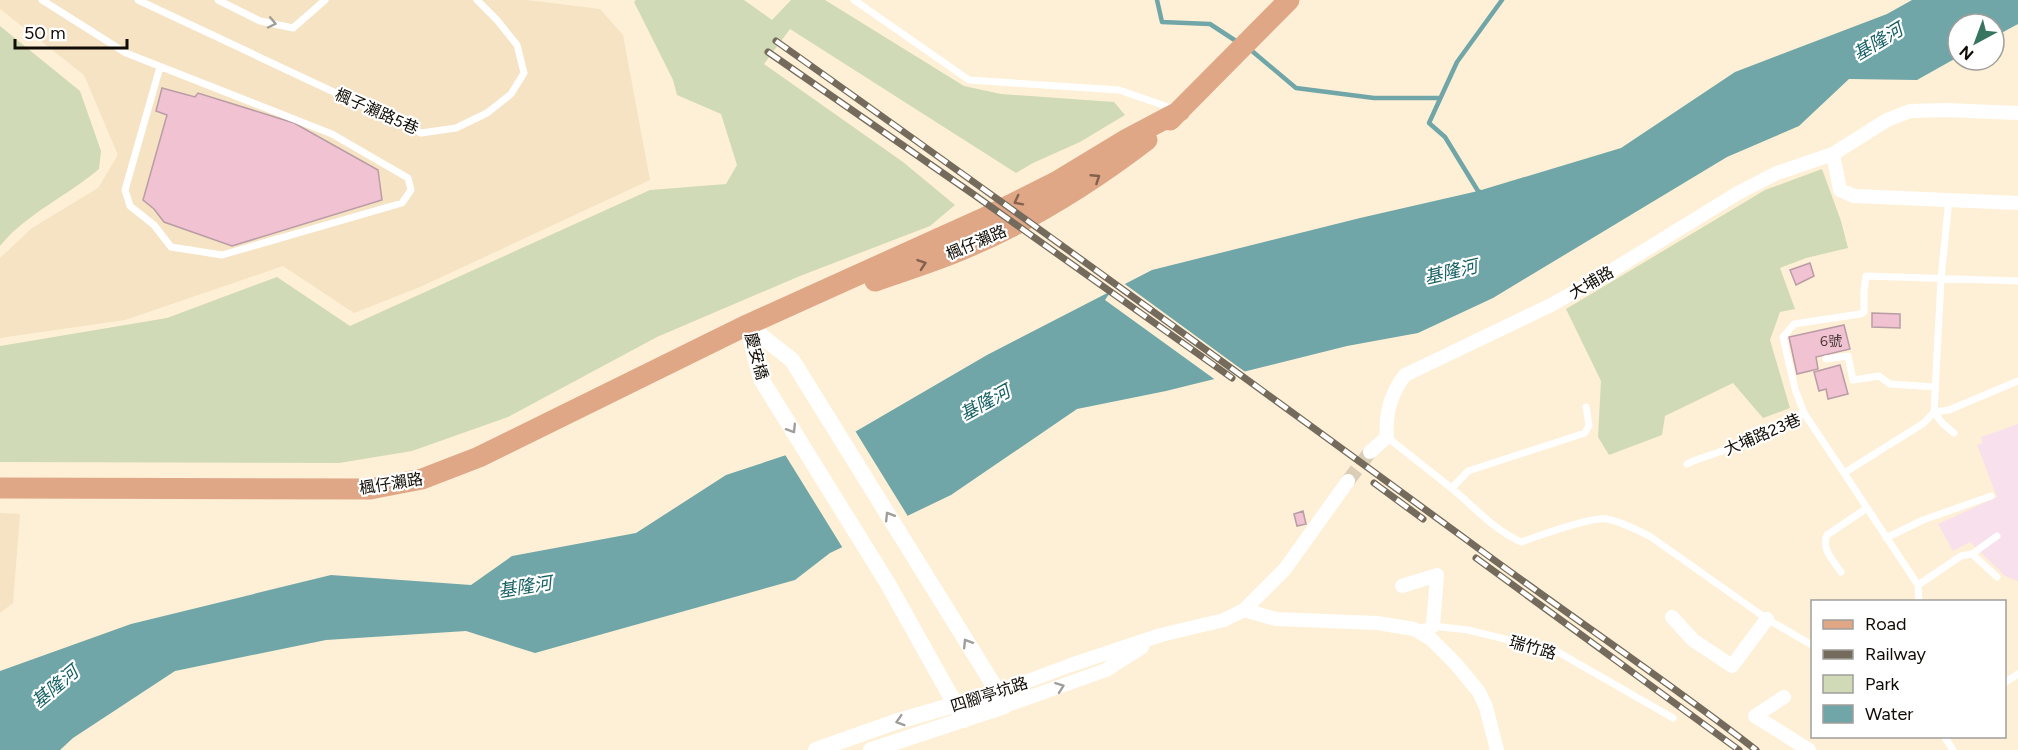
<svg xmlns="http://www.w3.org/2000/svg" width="2018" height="750" viewBox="0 0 2018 750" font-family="Figtree,'Noto Sans TC',sans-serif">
<rect width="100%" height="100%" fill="#fef0d6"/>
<!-- built -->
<path fill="#f5e3c3" d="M 0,0 L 527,0 L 600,9 L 623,35 L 650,180 L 420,287 L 354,313 L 283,266 L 125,320 L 0,338 L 0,258 L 32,228 L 98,188 L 118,155 L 84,75 L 0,9 Z
M 0,513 L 20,514 L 13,603 L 0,613 Z"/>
<!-- education -->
<path fill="#f8e0ec" d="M 2018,424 L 2018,581 L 2005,576 L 1970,542 L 1953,551 L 1938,524 L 1997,497 L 1977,445 L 1982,443 L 1981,437 Z"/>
<!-- green -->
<path fill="#d0dab6" d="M 636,0 L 744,0 L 772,20 L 791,0 L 825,0 L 964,86 L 1001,94 L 1114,102 L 1125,115 L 1080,142 L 1033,163 L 1016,173 L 790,29 L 764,64 L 903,162 L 955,205 L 930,226 L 800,276 L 657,337 L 508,417 L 412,451 L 339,463 L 0,462 L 0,346 L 167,318 L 277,277 L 350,326 L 650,190 L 726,184 L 737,165 L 721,114 L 677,95 L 673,80 L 634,2 Z
M 0,26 L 80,91 L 101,151 L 99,169 C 67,196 26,214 0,246 Z
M 1822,169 L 1841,221 L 1848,248 L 1806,258 L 1780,268 L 1795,309 L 1780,312 L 1770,340 L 1790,408 L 1763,418 L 1733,383 L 1665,416 L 1662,435 L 1609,455 L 1598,437 L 1601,381 L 1566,309 L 1765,190 Z"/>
<!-- water -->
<path fill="#70a6a8" d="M 1912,0 L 2018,0 L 2018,24 L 1994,37 L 1994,24 L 1958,24 L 1958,57 L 1917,80 L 1849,79 L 1799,126 L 1727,157 L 1493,298 L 1418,333 L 1347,346 L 1166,391 L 1077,409 L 951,495 L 830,553 L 795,580 L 535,653 L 466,631 L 326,640 L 175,671 L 73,738 L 60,750 L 0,750 L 0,671 L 131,624 L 331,575 L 471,585 L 512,556 L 636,533 L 726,475 L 853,433 L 987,355 L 1152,270 L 1360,218 L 1478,191 L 1621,148 L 1735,72 L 1887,14 Z"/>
<!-- pier -->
<path fill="#fef0d6" d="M 1122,282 L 1248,374 L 1217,381 L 1105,300 L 1114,287 Z
M 854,429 L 909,518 L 844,550 L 784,453 Z"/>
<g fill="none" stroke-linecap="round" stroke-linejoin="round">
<!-- stream -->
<path stroke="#70a6a8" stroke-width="4.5" d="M 1157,0 L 1162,22 L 1210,24 L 1236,41
M 1252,51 L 1296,88 L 1374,98 L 1440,98
M 1483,193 L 1478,191 L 1445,137 L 1429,123 L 1457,62 L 1502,0"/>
</g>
<!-- building -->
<path fill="#f0c2d2" stroke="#b99ca6" stroke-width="1.5" d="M 162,88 L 195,97 L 198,93 L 294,123 L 378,170 L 382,200 L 232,246 L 164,222 L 154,209 L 143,200 L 167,115 L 156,111 Z
M 1810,263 L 1814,276 L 1796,285 L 1790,270 Z
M 1872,313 L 1900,314 L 1900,328 L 1872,327 Z
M 1844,325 L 1850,349 L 1816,357 L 1818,369 L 1797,374 L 1789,337 Z
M 1840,365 L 1848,394 L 1828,399 L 1826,389 L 1819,391 L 1814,372 Z
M 1303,511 L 1306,524 L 1297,526 L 1294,514 Z"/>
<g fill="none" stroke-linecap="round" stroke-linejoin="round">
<!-- minor-tunnel -->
<path stroke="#daceb7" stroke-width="14" stroke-dasharray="14 7" stroke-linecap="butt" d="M 1348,481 L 1370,452"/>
<!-- service -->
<path stroke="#fff" stroke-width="7" d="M 42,0 L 126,53 L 332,134 L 408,178 L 411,190 L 402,203 L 222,255 L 171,247 L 154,225 L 130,206 L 125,190 L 160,67
M 138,0 L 421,133 L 456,128 L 487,113 L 511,94 L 524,73 L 517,45 L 497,20 L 477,0
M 218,0 L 260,21 L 293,28 L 325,0
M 854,0 L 969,80 L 1119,90 L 1174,109
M 1949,199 L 1941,279 L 1934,412 L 1942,423 L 1954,433
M 1826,359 L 1848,356 L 1853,380 L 1879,376 L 1890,384 L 1935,387
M 1804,413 L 1795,389 L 1783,337 L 1794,324 L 1860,314 L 1864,312 L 1864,291 L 1866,276 L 2018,281
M 1387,437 C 1408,454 1429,470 1450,487 C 1474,506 1492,529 1521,542 C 1539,536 1591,516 1607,519 C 1623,522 1637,530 1651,537 L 1767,619 L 1812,645
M 1687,464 C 1698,458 1710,456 1722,451 C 1750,439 1777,426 1804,413 L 1844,473
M 1452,488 L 1468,471 L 1585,433 L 1589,425 L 1586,407
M 1886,538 L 1923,520 L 1991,496
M 1972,554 L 1997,536
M 1841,572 C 1833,560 1821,549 1827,535 L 1867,508
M 1918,585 L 1844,473 L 1924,423 L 1934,412 L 1949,410 L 2018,381
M 1918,585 L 1961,556 L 1972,554 L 1997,577
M 1918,585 L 1919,602
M 1416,628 L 1433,626 L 1468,630 L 1558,652 L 1673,718
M 2004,683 L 2018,674
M 1944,736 L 1953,750"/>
<!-- minor -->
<path stroke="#fff" stroke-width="14" d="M 1833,154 L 1840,190 L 1854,196 L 2018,203
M 1370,452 L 1387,437 C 1385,414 1391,393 1405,375 L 1551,305 L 1603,276 L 1738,193 L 1777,173 L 1833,154 L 1887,120 L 1910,111 L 1946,110 L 2018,113
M 1402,586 L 1437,575 L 1433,626
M 1244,610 L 1276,619 L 1377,623 L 1414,629 L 1431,639 L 1456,664 L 1479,692 L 1486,707 L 1497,750
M 1672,617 L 1693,640 L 1732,666 L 1767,619
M 998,692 L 1071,665 L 1161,635 L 1224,620 L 1244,610 L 1285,569 L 1348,481
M 1784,697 L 1755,716 L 1809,750
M 1005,706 L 1106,670 L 1142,647"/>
<!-- tertiary -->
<path stroke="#fff" stroke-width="16" d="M 747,325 L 792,360 L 998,692 L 1005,706 L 871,750
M 747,325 L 761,379 L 888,584 L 964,720
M 816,750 L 895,722 L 998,692"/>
<!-- primary -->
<path stroke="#e0a787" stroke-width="21" d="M 1170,120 L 1289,0
M 875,281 C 906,270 937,261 966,248 C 1032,220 1091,183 1147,140
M 0,488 L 370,489 L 422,479 L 479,457 L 747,325 L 986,217 L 1056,182 L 1127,139 L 1180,111"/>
<!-- rail casing -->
<g stroke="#746b5c" stroke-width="7">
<path id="rail" d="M 776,41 C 1009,206 1240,374 1471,543 C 1565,613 1663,678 1756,750
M 768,52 L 973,194 L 1232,378
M 1374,483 L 1423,519
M 1476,558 L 1739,750"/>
</g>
<!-- rail -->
<use href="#rail" stroke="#fff" stroke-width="4.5" stroke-dasharray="14" stroke-linecap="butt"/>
</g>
<!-- one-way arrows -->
<defs><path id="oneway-chevron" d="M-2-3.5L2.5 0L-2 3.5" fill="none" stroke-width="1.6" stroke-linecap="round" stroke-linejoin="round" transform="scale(1.5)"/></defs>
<g stroke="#a09e9b">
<use href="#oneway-chevron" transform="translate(272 23) rotate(12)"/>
<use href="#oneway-chevron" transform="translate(792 429) rotate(58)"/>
<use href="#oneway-chevron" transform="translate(889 516) rotate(-122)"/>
<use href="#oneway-chevron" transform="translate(967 643) rotate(-122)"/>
<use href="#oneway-chevron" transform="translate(1060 687) rotate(-20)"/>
<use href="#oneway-chevron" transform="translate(900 721) rotate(163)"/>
</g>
<g stroke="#83614c">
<use href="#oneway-chevron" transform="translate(1096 178) rotate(-33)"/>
<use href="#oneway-chevron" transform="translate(1018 201) rotate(153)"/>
<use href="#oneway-chevron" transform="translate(922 264) rotate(-19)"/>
</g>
<g text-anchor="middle" stroke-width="4.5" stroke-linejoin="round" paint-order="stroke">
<!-- number labels -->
<g font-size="14" fill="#493a38">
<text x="1831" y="346">6號</text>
</g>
<!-- street labels -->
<g font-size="16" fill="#110c05" stroke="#fff">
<text transform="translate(377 111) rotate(24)" y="6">楓子瀨路5巷</text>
<text transform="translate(976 242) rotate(-23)" y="6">楓仔瀨路</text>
<text transform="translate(1591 282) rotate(-30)" y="6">大埔路</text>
<text transform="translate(757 356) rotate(75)" y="6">慶安橋</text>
<text transform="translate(1762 434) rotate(-23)" y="6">大埔路23巷</text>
<text transform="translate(391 483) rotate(-9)" y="6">楓仔瀨路</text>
<text transform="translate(1533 647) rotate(16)" y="6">瑞竹路</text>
<text transform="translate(989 694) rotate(-18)" y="6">四腳亭坑路</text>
</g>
<!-- water labels -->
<g font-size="18" font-style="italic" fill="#176164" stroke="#fff">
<text transform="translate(1878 42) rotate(-31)" y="6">基隆河</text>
<text transform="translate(1451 272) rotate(-13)" y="6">基隆河</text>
<text transform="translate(985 403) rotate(-29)" y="6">基隆河</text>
<text transform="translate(525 587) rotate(-9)" y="6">基隆河</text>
<text transform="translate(55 687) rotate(-40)" y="6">基隆河</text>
</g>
</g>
<!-- legend -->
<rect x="1811" y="600" width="195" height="138" fill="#ffffff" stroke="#a09e9b" stroke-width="1.5"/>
<rect x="1823" y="620" width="30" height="9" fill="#e0a787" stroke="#a09e9b" stroke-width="1.5"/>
<text x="1865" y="630" font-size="18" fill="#110c05">Road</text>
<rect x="1823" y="650" width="30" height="9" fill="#746b5c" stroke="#a09e9b" stroke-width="1.5"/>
<text x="1865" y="660" font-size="18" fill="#110c05">Railway</text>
<rect x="1823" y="675" width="30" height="18" fill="#d0dab6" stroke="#a09e9b" stroke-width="1.5"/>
<text x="1865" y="690" font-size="18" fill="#110c05">Park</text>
<rect x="1823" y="705" width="30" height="18" fill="#70a6a8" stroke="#a09e9b" stroke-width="1.5"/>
<text x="1865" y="720" font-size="18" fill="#110c05">Water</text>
<!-- north arrow -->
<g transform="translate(1976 42) rotate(221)"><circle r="28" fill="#ffffff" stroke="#a09e9b" stroke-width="1.5"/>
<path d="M0-4.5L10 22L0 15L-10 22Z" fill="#387561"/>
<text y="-9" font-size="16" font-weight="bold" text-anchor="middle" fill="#110c05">N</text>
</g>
<!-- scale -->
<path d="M15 39v9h112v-9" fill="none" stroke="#110c05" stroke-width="3"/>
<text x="24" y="39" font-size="18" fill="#110c05" stroke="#ffffff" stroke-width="4.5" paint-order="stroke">50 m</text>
</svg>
